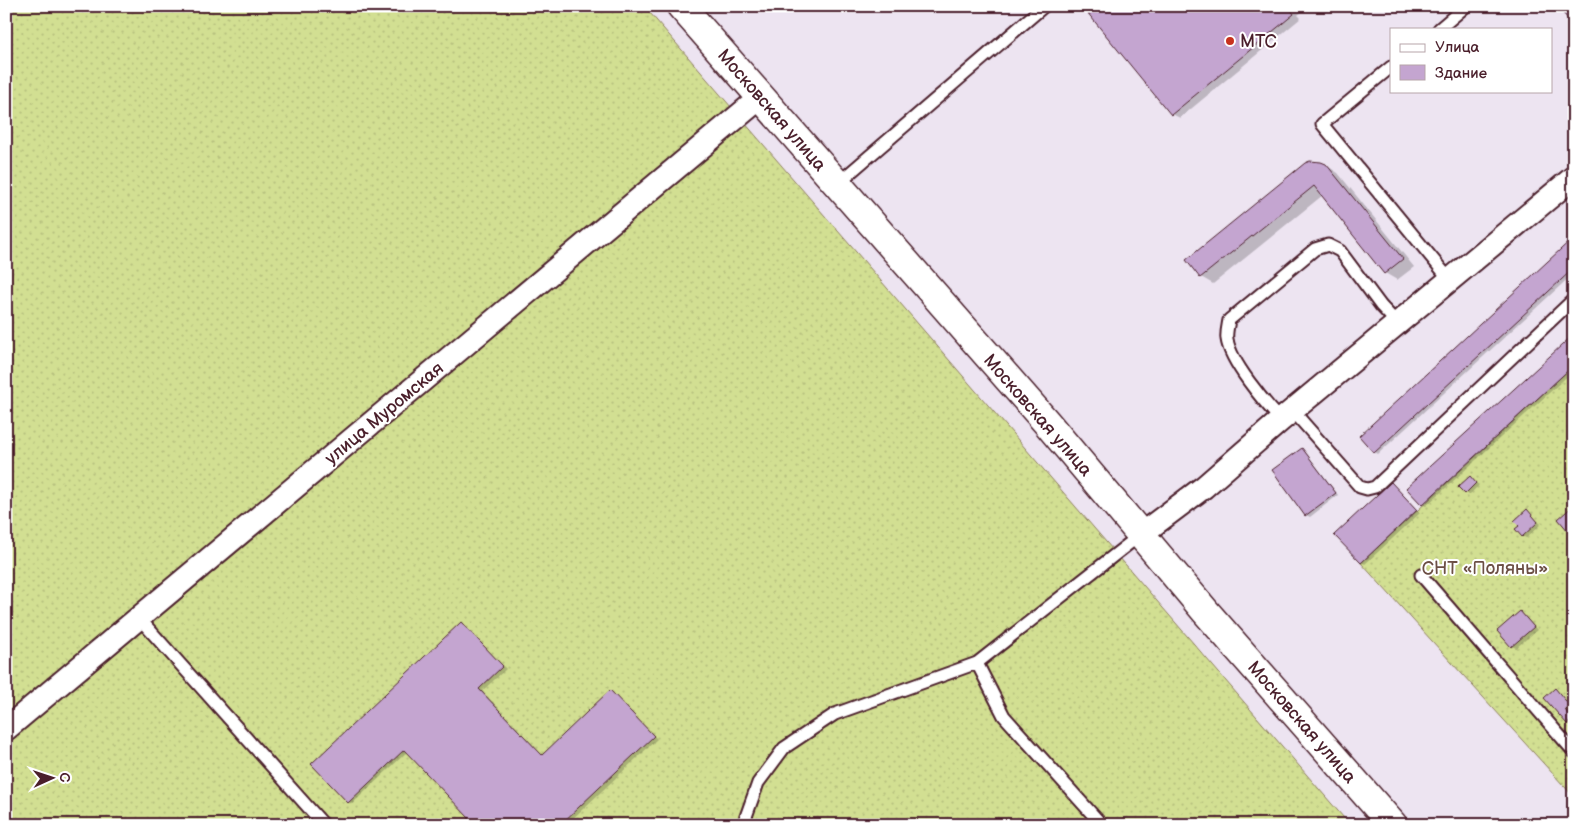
<svg xmlns="http://www.w3.org/2000/svg" width="1580" height="831" viewBox="0 0 1580 831" font-family="'Balsamiq Sans',sans-serif">
<defs>
<pattern id="grass-dots" width="8" height="8" patternUnits="userSpaceOnUse" patternTransform="scale(1.25)"><rect width="8" height="8" fill="#d2df92"/><path d="M2 2h.1M6 6h.1" fill="none" stroke="#b6bf7e" stroke-width="1.8" stroke-linecap="round"/></pattern>
</defs>
<rect width="100%" height="100%" fill="#ede4f1"/>
<filter id="ink" filterUnits="userSpaceOnUse"><feTurbulence type="fractalNoise" baseFrequency=".02" numOctaves="2"/><feDisplacementMap in="SourceGraphic" scale="10" xChannelSelector="R" yChannelSelector="G"/><feConvolveMatrix kernelMatrix="1 2 1 2 8 2 1 2 1" color-interpolation-filters="sRGB"/></filter>
<g filter="url(#ink)">
<!-- grass -->
<path fill="url(#grass-dots)" stroke="#8e7f5e" d="M 6,6 L 644,6 L 1350,825 L 6,825 Z
M 1574,365 L 1574,797 L 1361,563 Z"/>
<!-- shadow -->
<path fill="#0003" d="M 1084,6 L 1309,6 L 1298,15 L 1301,18 L 1180,118 L 1172,114 Z
M 1326,165 L 1338,173 L 1414,267 L 1397,280 L 1385,273 L 1323,195 L 1213,284 L 1201,277 L 1187,260 Z
M 1574,239 L 1574,273 L 1378,454 L 1375,452 Z
M 1574,335 L 1574,370 L 1426,506 L 1422,504 Z
M 1302,449 L 1305,451 L 1338,495 L 1310,517 L 1306,515 Z
M 1470,478 L 1479,485 L 1469,495 L 1466,493 Z
M 1391,483 L 1420,513 L 1365,564 L 1362,562 Z
M 1527,511 L 1541,524 L 1526,538 L 1522,536 L 1520,526 Z
M 1520,613 L 1524,615 L 1537,630 L 1516,648 L 1512,646 Z
M 461,623 L 506,669 L 482,691 L 543,756 L 611,692 L 657,739 L 566,825 L 464,825 L 471,818 L 408,751 L 352,804 L 348,802 Z
M 1555,690 L 1558,692 L 1573,708 L 1568,712 L 1574,719 L 1574,724 L 1571,726 L 1568,724 L 1546,698 Z"/>
<!-- building -->
<path fill="#c4a5d0" stroke="#4a1f2b" d="M 1082,6 L 1288,6 L 1294,14 L 1171,115 Z
M 1557,6 L 1574,6 L 1574,26 Z
M 1310,161 L 1321,162 L 1326,164 L 1403,259 L 1384,274 L 1314,186 L 1200,278 L 1186,260 L 1305,163 Z
M 1574,237 L 1574,268 L 1374,453 L 1359,436 Z
M 1574,334 L 1574,365 L 1422,505 L 1406,488 Z
M 1302,448 L 1336,493 L 1305,516 L 1272,470 Z
M 1470,476 L 1476,483 L 1465,494 L 1458,487 Z
M 1391,482 L 1417,510 L 1361,563 L 1334,535 Z
M 1574,505 L 1574,538 L 1558,519 Z
M 1527,509 L 1538,522 L 1522,537 L 1515,529 L 1519,526 L 1514,521 Z
M 1520,611 L 1534,627 L 1511,647 L 1497,631 Z
M 461,622 L 503,666 L 479,689 L 542,755 L 610,690 L 654,736 L 560,825 L 462,825 L 469,818 L 404,750 L 348,803 L 311,764 Z
M 1555,688 L 1570,706 L 1565,710 L 1573,719 L 1567,724 L 1544,698 Z"/>
<g fill="none" stroke-linecap="round" stroke-linejoin="round">
<!-- lane casing -->
<g stroke="#4a1f2b" stroke-width="15">
<path id="lane" d="M 1439,29 L 1466,6
M 1391,67 L 1322,124 L 1450,280
M 837,184 L 1044,6
M 1293,411 L 1360,487 L 1367,489 L 1375,487 L 1574,299
M 1281,420 C 1265,403 1230,362 1227,339 C 1226,333 1228,326 1229,320 L 1315,249 L 1328,245 L 1340,251 L 1381,306 L 1397,323
M 1421,575 L 1574,752
M 139,618 L 324,825
M 977,663 L 1004,716 L 1102,825
M 743,825 L 758,783 L 784,748 L 835,714 L 977,663 L 1140,535"/>
</g>
<!-- street casing -->
<g stroke="#4a1f2b" stroke-width="26">
<path id="street" d="M 1140,535 L 1204,487 L 1281,420 L 1574,177
M 6,729 L 761,97"/>
</g>
<!-- secondary casing -->
<g stroke="#4a1f2b" stroke-width="31">
<path id="secondary" d="M 681,6 L 1047,423 L 1206,612 L 1393,825"/>
</g>
<!-- lane -->
<use href="#lane" stroke="#fff" stroke-width="11"/>
<!-- street -->
<use href="#street" stroke="#fff" stroke-width="22"/>
<!-- secondary -->
<use href="#secondary" stroke="#fff" stroke-width="28"/>
</g>
</g>
<!-- markers -->
<circle fill="#c8321e" stroke="#fff" stroke-width="2" cx="1230" cy="41" r="5"/>
<g text-anchor="middle" stroke-width="4" stroke-linejoin="round" paint-order="stroke">
<!-- poi labels -->
<g font-size="18" fill="#4a1f2b" stroke="#fff" text-anchor="start">
<text x="1240" y="47">МТС</text>
</g>
<!-- street labels -->
<g font-size="18" fill="#4a1f2b" stroke="#fff">
<text transform="translate(772 110) rotate(49)" y="6">Московская улица</text>
<text transform="translate(384 413) rotate(-40)" y="6">улица Муромская</text>
<text transform="translate(1038 415) rotate(49)" y="6">Московская улица</text>
<text transform="translate(1302 722) rotate(49)" y="6">Московская улица</text>
</g>
<!-- park labels -->
<g font-size="18" fill="#6c4f45" stroke="#fff">
<text x="1485" y="574">СНТ «Поляны»</text>
</g>
</g>
<!-- margin -->
<rect width="1580" height="831" fill="none" stroke="#fff" stroke-width="25"/>
<rect x="12" y="12" width="1555" height="806" fill="none" stroke="#4a1f2b" stroke-width="2" filter="url(#ink)"/>
<!-- legend -->
<rect x="1390" y="28" width="162" height="65" fill="#ffffff" stroke="#b7a5aa"/>
<rect x="1400" y="44" width="25" height="8" fill="#ffffff" stroke="#b7a5aa"/>
<text x="1435" y="52" font-size="15" fill="#4a1f2b">Улица</text>
<rect x="1400" y="65" width="25" height="15" fill="#c4a5d0" stroke="#b7a5aa"/>
<text x="1435" y="78" font-size="15" fill="#4a1f2b">Здание</text>
<!-- north arrow -->
<g transform="translate(52 778) rotate(87)" stroke="#ffffff" stroke-width="4" paint-order="stroke">
<path d="M0-4L9 19L0 12L-9 19Z" fill="#4a1f2b"/>
<text y="-8" font-size="14" font-weight="bold" text-anchor="middle" fill="#4a1f2b">С</text>
</g>
</svg>
